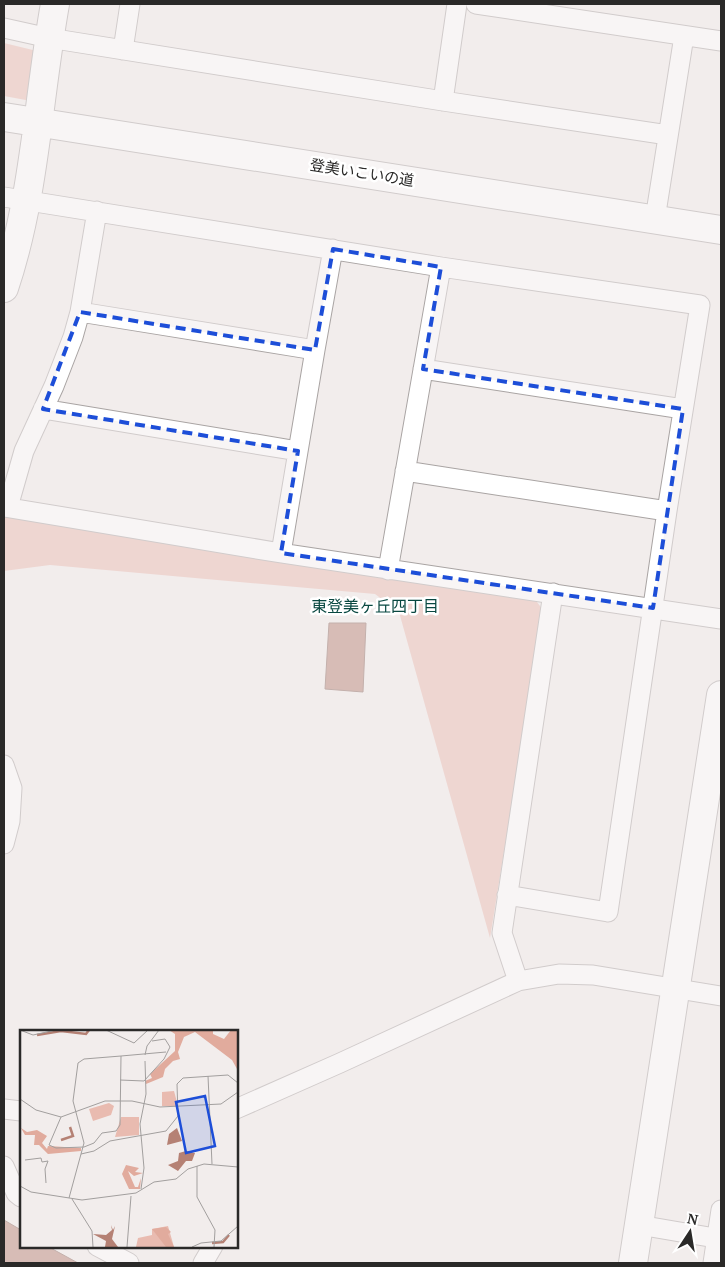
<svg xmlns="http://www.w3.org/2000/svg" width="725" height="1267" viewBox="0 0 725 1267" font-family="'PT Serif','Noto Sans JP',serif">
<rect width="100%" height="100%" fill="#f2edec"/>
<!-- green -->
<path fill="#e9bbb0" d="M 4,43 L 37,51 L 31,101 L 4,96 Z
M 4,514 L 534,598 L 543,610 L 490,938 L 399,612 L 375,594 L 50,565 L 4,571 Z"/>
<!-- water -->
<path fill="#b58174" stroke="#8b675d" d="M 329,623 L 366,623 L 363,692 L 325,689 Z
M 4,1220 L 21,1230 L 21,1246 L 47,1246 L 78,1263 L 4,1263 Z"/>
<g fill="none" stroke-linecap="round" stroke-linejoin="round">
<!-- street casing -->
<g stroke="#a9a4a3" stroke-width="21">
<path id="street" d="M 476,4 L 721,41
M 4,28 L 49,38 L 443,101 L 668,135
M 123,50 L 130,4
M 443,101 L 457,4
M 4,197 L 441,267 L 700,305 L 667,511 L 608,912 L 507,895
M 655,219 L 684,36
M 80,312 L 315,350
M 423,369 L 683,409
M 43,409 L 298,451
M 405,471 L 667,511
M 4,507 L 281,553 L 721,619
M 8,507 L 24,451 L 54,386 L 73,337 L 80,312 L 97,211
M 281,553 L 315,350 L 333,249
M 388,570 L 441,267
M 4,765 L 12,788 L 10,821 L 4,844
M 518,981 L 502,933 L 553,593
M 4,1109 L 21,1111
M 236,1109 L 340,1063 L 518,981 L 559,974 L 593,975 L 721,996
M 4,1166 L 16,1193 L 21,1197
M 639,1225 L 721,1239
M 97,1246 L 129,1263
M 203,1263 L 213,1246
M 713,1263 L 721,1210"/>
</g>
<!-- secondary casing -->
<g stroke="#a9a4a3" stroke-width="30">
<path id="secondary" d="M 4,117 L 721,230
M 4,288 C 35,196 38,99 55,4
M 633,1263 L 721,695"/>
</g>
<!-- street -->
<use href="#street" stroke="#fff" stroke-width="19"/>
<!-- secondary -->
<use href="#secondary" stroke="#fff" stroke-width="28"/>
</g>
<!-- marked area -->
<path d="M0 0H725V1267H0ZM 333,249 L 441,267 L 423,369 L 683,409 L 653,608 L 281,553 L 298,451 L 43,409 L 80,312 L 315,350 Z" fill="#f2edec" fill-opacity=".55" fill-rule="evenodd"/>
<path fill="none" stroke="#1d4ed8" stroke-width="4" stroke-dasharray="10 6" stroke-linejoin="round" d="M 333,249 L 441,267 L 423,369 L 683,409 L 653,608 L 281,553 L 298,451 L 43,409 L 80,312 L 315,350 Z"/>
<g text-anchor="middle" stroke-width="5" stroke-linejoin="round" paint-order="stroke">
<!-- street labels -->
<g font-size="15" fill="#2a2928" stroke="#fff">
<text transform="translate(362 173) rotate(9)" y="5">登美いこいの道</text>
</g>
<!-- neighbourhood labels -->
<g font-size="16" fill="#094841" stroke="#fff">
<text x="375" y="612">東登美ヶ丘四丁目</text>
</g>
</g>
<!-- overview -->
<g transform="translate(20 1030)">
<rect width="218" height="218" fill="#f2edec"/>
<path d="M 154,61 L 158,76 L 142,76 L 142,62 ZM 89,73 L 94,76 L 91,85 L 73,91 L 69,79 ZM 101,87 L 119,87 L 119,105 L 95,107 ZM 148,196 L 154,217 L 116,217 L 118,208 L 132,205 L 132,199 Z" fill="#e9bbb0"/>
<path d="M 149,0 L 193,0 L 193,4 L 204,9 L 211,0 L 217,0 L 217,39 L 212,30 L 175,2 L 164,7 L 158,22 L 160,29 L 153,31 L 145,39 L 143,47 L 126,54 L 125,51 L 132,48 L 130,44 L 155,21 L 155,4 ZM 1,98 L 7,102 L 17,100 L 27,106 L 22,113 L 27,119 L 28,116 L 61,118 L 61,121 L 28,124 L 19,115 L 14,115 L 15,105 L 5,105 ZM 106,135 L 119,138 L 115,142 L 123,143 L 114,146 L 108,141 L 115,157 L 118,157 L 121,148 L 120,159 L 109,159 L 102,144 ZM 146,197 L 151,202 L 148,204 L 154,217 L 146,217 L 132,199 Z" fill="#e1ab9d"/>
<path d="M 157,98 L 162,111 L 147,115 L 149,104 ZM 166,121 L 175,123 L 172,131 L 166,131 L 158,141 L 148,135 L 158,131 L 159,123 ZM 91,195 L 93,200 L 95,196 L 92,209 L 98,217 L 85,217 L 86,211 L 73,204 L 86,205 L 92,200 Z" fill="#b58174"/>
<path fill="none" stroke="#b58174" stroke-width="2.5" d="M 17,5 L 41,1 L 66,4 L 69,0M 41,110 L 53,106 L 50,97M 192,213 L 203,212 L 209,205"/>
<path fill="none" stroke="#a29f9e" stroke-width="1" d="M 0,0 L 13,5 L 36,0M 86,0 L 114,13 L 128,0M 125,25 L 127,16 L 139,0M 188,46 L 192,134M 100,50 L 124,51M 124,51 L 144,29 L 150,17 L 145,9 L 132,11M 0,69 L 16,80 L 41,87 L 85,71 L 112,71 L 140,77 L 201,74 L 218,62M 41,87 L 29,115 L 36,118 L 64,117 L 74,113 L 82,103 L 96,101 L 100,95 L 101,26 L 146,22M 61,124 L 74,121 L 90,111 L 146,101 L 158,86 L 157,54 L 163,48 L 208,45 L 218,53M 5,130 L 21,128 L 22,132 L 28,131 L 25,139 L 26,153M 177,136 L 177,167 L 195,200 L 194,217M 0,156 L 11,162 L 62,170 L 116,163 L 134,152 L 156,149 L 168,139 L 184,134 L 218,137M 121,159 L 124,138 L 120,94 L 126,64 L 125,31M 49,168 L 64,113 L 53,71 L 58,33 L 64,29 L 101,26M 52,169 L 72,201 L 73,217M 107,217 L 111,166M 172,217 L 181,213 L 201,211 L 218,196"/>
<path fill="#1d4ed8" fill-opacity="0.15" stroke="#1d4ed8" stroke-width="2.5" d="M 185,66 L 195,116 L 166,123 L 156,72 Z"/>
<rect width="218" height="218" fill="none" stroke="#2a2928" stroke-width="2.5"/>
</g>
<!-- border -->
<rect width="725" height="1267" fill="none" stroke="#2a2928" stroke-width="10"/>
<!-- north arrow -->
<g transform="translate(690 1232) rotate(12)" stroke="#ffffff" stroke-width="4" paint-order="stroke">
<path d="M0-4L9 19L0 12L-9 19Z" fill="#2a2928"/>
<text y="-8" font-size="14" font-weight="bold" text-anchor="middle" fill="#2a2928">N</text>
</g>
</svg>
